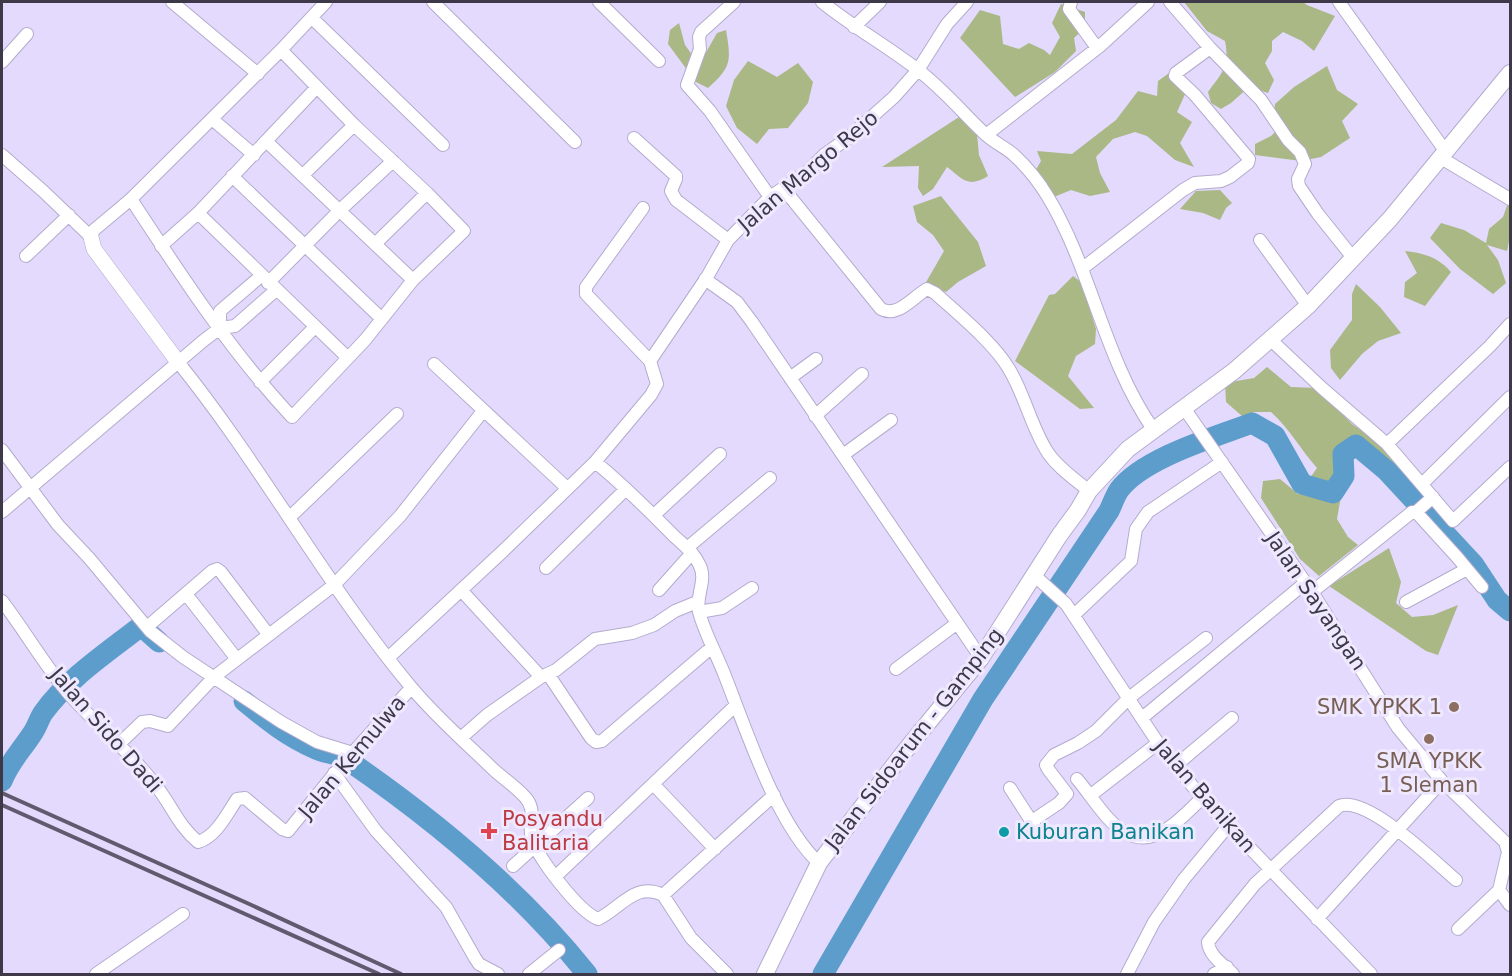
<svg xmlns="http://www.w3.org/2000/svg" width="1512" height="976" viewBox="0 0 1512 976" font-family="'DejaVu Sans',sans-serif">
<rect width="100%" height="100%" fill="#e3dafd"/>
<!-- green -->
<path fill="#aab885" d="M 1184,2 L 1303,2 L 1307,5 L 1335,16 L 1314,51 L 1302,41 L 1283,32 L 1272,41 L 1272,51 L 1265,63 L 1274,80 L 1268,93 L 1249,87 L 1231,103 L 1221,109 L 1211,103 L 1208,92 C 1223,71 1230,67 1225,41 L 1207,31 Z
M 1061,4 L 1085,12 L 1085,28 L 1074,38 L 1076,51 L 1055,72 L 1015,97 L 960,38 L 980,10 L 1000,16 L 1003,44 L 1019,49 L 1029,43 L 1044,50 L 1050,55 L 1060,37 L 1052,23 Z
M 679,23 L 685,45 L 693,56 L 704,56 L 717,33 L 726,30 C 731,60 732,67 708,88 L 696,82 L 668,44 L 670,30 Z
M 748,61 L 777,77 L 798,63 L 813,82 L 808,103 L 788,128 L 769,129 L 757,144 L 737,128 L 726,106 L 734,80 Z
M 1327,66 L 1337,90 L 1358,104 L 1342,121 L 1350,138 L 1321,157 L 1301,161 L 1255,155 L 1255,144 L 1271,136 L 1282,125 L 1274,115 L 1275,104 L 1294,87 Z
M 1172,71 L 1184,76 L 1186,92 L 1177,112 L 1192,122 L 1180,143 L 1194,167 L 1175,160 L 1147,136 L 1135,132 L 1113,139 L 1096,157 L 1100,173 L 1110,192 L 1090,196 L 1071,190 L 1054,197 L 1034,173 L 1041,161 L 1037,151 L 1072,154 L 1116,120 L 1138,91 L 1157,96 L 1158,81 Z
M 959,117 L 977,134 L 979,155 L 988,176 C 968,188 964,180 947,167 L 933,189 L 923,196 L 918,188 L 919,166 L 882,167 Z
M 1220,190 L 1232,203 L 1226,208 L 1220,220 L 1203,213 L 1180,209 L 1196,191 Z
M 941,196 L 978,242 L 986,266 L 958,282 L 946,292 L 925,284 L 944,251 L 933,235 L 917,222 L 913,206 Z
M 1508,203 L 1510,205 L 1510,236 L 1507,251 L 1487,245 L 1498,260 L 1506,283 L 1493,294 L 1460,269 L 1430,238 L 1441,223 L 1464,230 L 1486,243 L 1489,229 L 1503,217 Z
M 1405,251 C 1423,253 1438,257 1451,272 L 1425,306 L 1404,297 L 1405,282 L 1417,273 Z
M 1073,276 L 1081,282 L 1096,329 L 1095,344 L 1076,356 L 1068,376 L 1094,408 L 1080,409 L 1015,361 L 1049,295 L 1055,294 Z
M 1356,284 L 1380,307 L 1401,333 L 1378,341 L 1362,354 L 1340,380 L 1331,368 L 1330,350 L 1352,320 L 1352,294 Z
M 1267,367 L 1291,387 L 1317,388 L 1352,424 L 1376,441 L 1424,496 L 1413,503 L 1382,472 L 1365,445 L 1349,439 L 1337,450 L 1337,474 L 1333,485 L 1326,487 L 1310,478 L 1317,468 C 1301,450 1289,428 1271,412 L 1254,412 L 1243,417 L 1226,402 L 1225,383 L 1254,378 Z
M 1280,479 L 1298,494 L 1341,496 L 1337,519 L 1348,537 L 1358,545 L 1319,576 L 1300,559 L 1261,498 L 1263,481 Z
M 1389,548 L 1401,582 L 1396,603 L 1412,617 L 1433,615 L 1458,605 L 1438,655 L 1426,651 L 1329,586 Z"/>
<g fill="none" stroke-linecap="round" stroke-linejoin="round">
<!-- river -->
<path stroke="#5d9dcb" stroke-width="21" d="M 244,701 C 267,720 288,737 316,749 C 325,753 337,754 346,759 C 435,820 520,890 587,974
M 2,781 C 10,761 21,751 32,734 C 37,727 39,719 43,713 C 68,678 108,652 141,626 L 159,642
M 823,974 L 983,699 L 1109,511 C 1112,505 1115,496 1119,490 C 1143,458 1215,437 1252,423 L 1275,436 L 1302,484 L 1333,493 L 1344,476 L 1343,454 L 1356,445 L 1387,471 L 1474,565 L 1497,600 L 1510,611"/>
<!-- minor casing -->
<g stroke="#b4abcd" stroke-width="14">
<path id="minor" d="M 172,2 L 258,74
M 433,2 L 575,142
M 599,2 L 659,61
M 734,2 L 701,32 L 699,37 L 700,49 L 687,85 L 710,111 L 770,197
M 822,2 C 853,27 887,46 918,70 C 943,89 962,112 984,133 C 993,142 1005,147 1014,155 C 1027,167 1039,182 1048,197 C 1092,270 1104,359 1153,429
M 1071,2 L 1069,9 L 1097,48
M 1170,2 L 1210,48 L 1261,100 L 1288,140 L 1300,152 L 1305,164 L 1298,179 L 1299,186 L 1318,214 L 1354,259
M 1339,2 L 1446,152
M 312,18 L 443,145
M 854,27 L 880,2
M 2,62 L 27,34
M 212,119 L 254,155
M 986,135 L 1100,46 L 1148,2
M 634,138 L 676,176 L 676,179 L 671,191 L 676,200 L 728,240
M 267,142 L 413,280
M 2,155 L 43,191 L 91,237 L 94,230 L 131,199 L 281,50 L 326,2
M 1441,158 L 1510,199
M 303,175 L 354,125
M 232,176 L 382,319
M 783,188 L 881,309 C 898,318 913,297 927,289 L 935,293 C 958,314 994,343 1009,369 C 1025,395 1031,427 1048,453 C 1059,469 1075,479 1089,491
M 131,199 C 180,274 231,352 292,417 L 365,340 L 413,280 L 464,231 L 427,193 L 354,125 L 281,50
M 198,213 L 348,358
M 1260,240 L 1308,306
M 375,244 L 427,193
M 161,246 L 198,213 L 317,87
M 26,256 L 69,215
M 1083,268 L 1183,190 L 1195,183 L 1221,181 L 1230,177 L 1248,163 L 1249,159 L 1195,95 L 1175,76 L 1176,73 L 1210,48
M 705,279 L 737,302 L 752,322 L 981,658
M 268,283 L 339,211 L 393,161
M 220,328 L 220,311 L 261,276
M 1271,340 L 1322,388 L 1387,444 L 1453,521 L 1510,467
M 650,361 L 707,277 L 728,240 L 770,197 L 807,172 L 824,155 L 848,138 L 894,97 L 918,70 L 947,24 L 967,2
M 178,362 C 262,466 325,584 411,687 C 436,717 466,743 494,770 C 504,779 516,787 525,797 C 538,811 527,824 532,839 C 539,859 578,911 598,919 C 620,909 635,881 663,895 L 691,938 L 727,974
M 434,364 L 567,488
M 790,378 L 816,359
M 260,382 L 315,327
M 1184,408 L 1312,592 L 1398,728 L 1442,781 L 1505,842 L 1508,852 L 1499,890 L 1510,905
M 815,416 L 862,374
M 1387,444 L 1490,346 L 1510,324
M 2,450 L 58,525 L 89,558 L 150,631 L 183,657 L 281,722 L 317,742 L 353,753
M 843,455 L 891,420
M 595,462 C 624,485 649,511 675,537 C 684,545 694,553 699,564 C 708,580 695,595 699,612 C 705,634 717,655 725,676 C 746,729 777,825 819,863
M 1422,484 L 1510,397
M 2,512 L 203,341 L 220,328 L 235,326 L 276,290
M 654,515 L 720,454
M 289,518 L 397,414
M 687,548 L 770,478
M 546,568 L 626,489
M 1467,569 L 1482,587
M 1035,576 L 1066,604 L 1158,743 L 1202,798 L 1371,974
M 461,590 L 541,677 L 556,670 L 595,639 L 632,633 L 654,625 L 675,611 L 697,602
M 659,590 L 692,553
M 1312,592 L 1412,512 L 1416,512
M 186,594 L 236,658
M 2,601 C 25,631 44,665 69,694 C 98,727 134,755 160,791 C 173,809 180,827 198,842 C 216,837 227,814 237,799 L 245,798 L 282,829 L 288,831 L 340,767 L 411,688
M 1406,602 L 1467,569 L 1457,557 L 1416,512 L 1433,497
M 699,612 L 722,608 L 752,588
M 1074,615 L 1131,561 L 1136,529 L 1148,512 L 1222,462
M 147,627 L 212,571 L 217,569 L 221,572 L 268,634
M 388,658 L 502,552 L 595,462 L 651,395 L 657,384 L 650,361 L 586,294 L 586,287 L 643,208
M 896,669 L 956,624
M 548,674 L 591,738 L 596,742 L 602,741 L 712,647
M 1142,718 L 1305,583
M 462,737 L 487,715 L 541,677
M 119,744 L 142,722 L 150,721 L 168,726 L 214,677 L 334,585 L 400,516 L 483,411
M 1175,766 L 1232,718
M 334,773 L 376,831 L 446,907 L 475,958 L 479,964 L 498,974
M 1077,779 C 1104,811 1127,862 1174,824 C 1184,816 1193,807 1202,798
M 654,785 L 715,849
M 1010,788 L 1039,833
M 1091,795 L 1158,743
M 1032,821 L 1059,803 L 1067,794 L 1048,769 L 1046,765 L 1054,755 L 1078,743 L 1096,731 L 1129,698 L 1206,638
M 513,866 L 588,798
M 556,876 L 736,705
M 663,895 L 774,795
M 1317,919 L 1442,781
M 1458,929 L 1499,890
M 96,974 L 183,914
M 529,974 L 559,950
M 1127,974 L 1154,922 L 1184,879 L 1228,826
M 1214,974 L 1227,967
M 1233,974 C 1224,965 1209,956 1208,942 L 1255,884 L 1339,806 C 1367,795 1435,862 1456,880"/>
</g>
<!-- tertiary casing -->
<g stroke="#b4abcd" stroke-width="16">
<path id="tertiary" d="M 91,237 L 94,249 L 178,362"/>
</g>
<!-- secondary casing -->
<g stroke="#b4abcd" stroke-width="18">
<path id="secondary" d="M 765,974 L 819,863 L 905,751 L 981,658 L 1059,536 L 1078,510 L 1089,491 L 1128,449 L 1234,371 L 1308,306 L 1390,219 L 1510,73"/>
</g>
<!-- minor -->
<use href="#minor" stroke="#fff" stroke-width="12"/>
<!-- tertiary -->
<use href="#tertiary" stroke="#fff" stroke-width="15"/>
<!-- secondary -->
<use href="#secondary" stroke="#fff" stroke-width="16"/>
<!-- rail -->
<path stroke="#5f5a6d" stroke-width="4" d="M 2,793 L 247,903 L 401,974
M 2,805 L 379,974"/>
</g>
<!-- markers -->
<g fill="#8d6e63" stroke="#efe9ff" stroke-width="2">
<circle cx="1454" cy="707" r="6"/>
<circle cx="1429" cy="739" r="6"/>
</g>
<path fill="#e0444e" stroke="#efe9ff" stroke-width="2" d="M486 822h6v6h6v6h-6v6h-6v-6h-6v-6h6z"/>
<circle fill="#0f9aa8" stroke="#efe9ff" stroke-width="2" cx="1004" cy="832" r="6"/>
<g text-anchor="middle" stroke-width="6" stroke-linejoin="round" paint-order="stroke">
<!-- street labels -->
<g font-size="21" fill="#3d3948" stroke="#efe9ff">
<text transform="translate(808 171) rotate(-40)" y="7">Jalan Margo Rejo</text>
<text transform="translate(1316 601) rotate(56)" y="7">Jalan Sayangan</text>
<text transform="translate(106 730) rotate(49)" y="7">Jalan Sido Dadi</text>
<text transform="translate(914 739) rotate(-52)" y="7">Jalan Sidoarum - Gamping</text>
<text transform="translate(352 757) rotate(-50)" y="7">Jalan Kemulwa</text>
<text transform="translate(1205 796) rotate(49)" y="7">Jalan Banikan</text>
</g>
<!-- education labels -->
<g font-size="21" fill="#785e54" stroke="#efe9ff" text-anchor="end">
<text x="1442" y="714">SMK YPKK 1</text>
<text x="1429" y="768" text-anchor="middle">SMA YPKK<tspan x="1429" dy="24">1 Sleman</tspan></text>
</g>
<!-- health labels -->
<g font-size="21" fill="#be3a42" stroke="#efe9ff" text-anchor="start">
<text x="502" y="826">Posyandu<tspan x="502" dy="24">Balitaria</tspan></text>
</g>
<!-- culture labels -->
<g font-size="21" fill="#0d838f" stroke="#efe9ff" text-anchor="start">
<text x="1016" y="839">Kuburan Banikan</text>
</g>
</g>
<!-- border -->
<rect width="1512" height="976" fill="none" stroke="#3d3948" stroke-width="6"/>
</svg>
